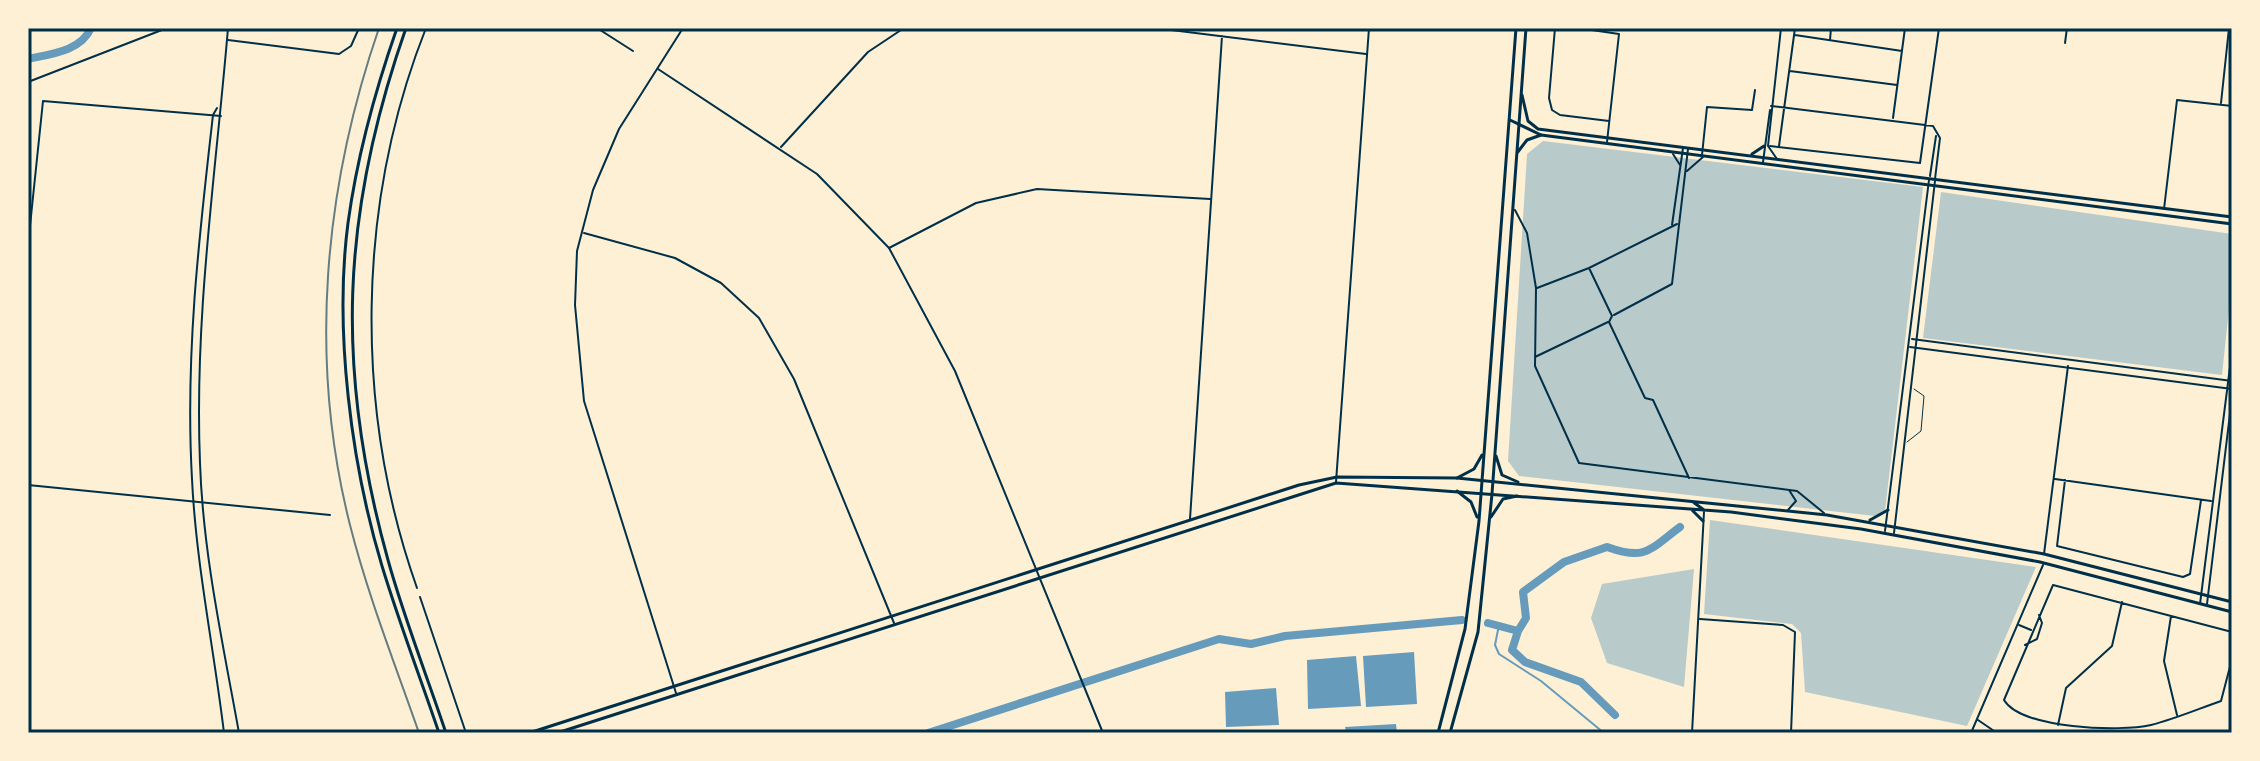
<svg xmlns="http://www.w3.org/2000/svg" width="2260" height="761" viewBox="0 0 2260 761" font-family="'IBM Plex Serif',serif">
<rect width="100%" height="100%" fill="#fdf0d5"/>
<!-- green -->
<path fill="#b9caca" d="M 1543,141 L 1923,187 L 1885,511 L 1875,516 L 1519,476 L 1508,461 L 1527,154 Z
M 1941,192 L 2232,234 L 2232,280 L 2222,375 L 1923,338 Z
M 1710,520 L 2036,567 L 1967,726 L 1805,692 L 1801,633 L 1792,624 L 1704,614 Z
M 1694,569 L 1684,687 L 1607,663 L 1591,618 L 1602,584 Z"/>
<!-- water -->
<path fill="#669bbc" d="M 1414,652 L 1417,704 L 1366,707 L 1363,656 Z
M 1356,656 L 1361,706 L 1308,709 L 1307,660 Z
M 1276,688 L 1279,725 L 1226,727 L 1225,692 Z
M 1396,724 L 1397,733 L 1346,733 L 1345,727 Z"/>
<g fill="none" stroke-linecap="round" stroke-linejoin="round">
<!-- stream -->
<path stroke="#669bbc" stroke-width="2" d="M 1499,625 L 1495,645 L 1499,654 L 1541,681 L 1604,733"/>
<!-- river -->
<path stroke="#669bbc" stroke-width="8" d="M 28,59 C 51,54 81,51 91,28
M 1488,623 L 1518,631 L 1526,618 L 1523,592 L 1564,562 L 1607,547 C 1646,561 1649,550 1680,527
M 1518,631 L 1512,650 L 1525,662 L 1581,682 L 1615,715
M 928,733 L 1219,639 L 1251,644 L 1285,636 L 1462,620"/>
<!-- service -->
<path stroke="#003049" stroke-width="1" d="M 1907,442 L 1921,431 L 1924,396 L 1914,389"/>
<!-- minor -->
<path stroke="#003049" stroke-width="2" d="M 597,28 L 633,51
M 1155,28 L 1366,54
M 1555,28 L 1549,98 L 1552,110 L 1560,115 L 1609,121
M 1578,28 L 1619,34 L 1607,142
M 1795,35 L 1902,51
M 228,40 L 339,54 L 351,46 L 359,28
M 1830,40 L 1831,28
M 2065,43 L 2067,28
M 1790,71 L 1897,85
M 28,82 L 167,28
M 2221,103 L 2229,28 L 2232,28
M 1771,106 L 1933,126 L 1940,138 L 1935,179
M 1893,118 L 1905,28
M 1770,146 L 1920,163 L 1939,28
M 1779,146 L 1795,28
M 781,147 L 868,52 L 904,28
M 1673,154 L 1680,165
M 1702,155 L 1707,107 L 1752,110 L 1755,90
M 1687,171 L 1703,157
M 1930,176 L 1936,136
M 2164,209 L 2177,100 L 2232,106
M 1515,210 L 1527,233 L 1536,288 L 1535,366 L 1579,463 L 1797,491 L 1824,513
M 1672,225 L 1683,148
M 584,233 L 675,258 L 721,283 L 759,318 L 794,379 L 894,623
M 28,245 L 43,101 L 221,116
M 889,248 L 976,203 L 1037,189 L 1210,199
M 1589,268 L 1612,316 L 1609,322 L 1645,398 L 1653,400 L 1689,478
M 1537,288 L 1589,268 L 1677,224
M 1614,315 L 1672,284 L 1688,149
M 1535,357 L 1608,322
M 2055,479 L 2211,501
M 2065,480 L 2057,546 L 2183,577 L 2190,574 L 2201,500
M 1336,482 L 1369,28
M 28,485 L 330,515
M 2232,505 L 2232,518
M 1788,510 L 1796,501 L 1789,490
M 1190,519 L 1222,36
M 2044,554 L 2068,366
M 417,588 C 354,410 356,205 426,28
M 420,597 L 466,733
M 2171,616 L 2164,661 L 2177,715
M 1700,619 L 1783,625 L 1795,632 L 1791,733
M 2019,625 L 2031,630
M 2232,632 L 2053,585 L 2004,700 C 2021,729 2121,732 2151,725 C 2175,719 2198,709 2221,701 L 2232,659
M 2025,645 L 2037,639 L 2042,623 L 2039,615
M 676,693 L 584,401 L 575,305 L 577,251 L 593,190 L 619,129 L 683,28
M 2058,725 L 2066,688 L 2112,646 L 2122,602
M 1692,733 L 1704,512"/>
<!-- tertiary -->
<path stroke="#003049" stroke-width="2" d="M 228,28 C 216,172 194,317 200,463 C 203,554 223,644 239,733
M 658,69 L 817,174 L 889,248 L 955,371 L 1103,733
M 217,108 L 213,115 C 199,237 185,357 192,479 C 196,564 214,649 224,733
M 1777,159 L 1768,146 L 1781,28
M 1763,162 L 1770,110
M 1912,339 L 2232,381
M 1910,347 L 2232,389
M 1885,531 L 1929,180
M 1894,533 L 1935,181
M 2200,604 L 2232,351
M 2207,604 L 2232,397
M 1978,720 L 1997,733
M 1971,733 L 2043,565"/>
<!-- secondary -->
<path stroke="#003049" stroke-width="3" d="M 1522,95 L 1528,121 L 1538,129 L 2232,217
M 1510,120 L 1541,135 L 2232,224
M 1752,154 L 1764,146
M 1693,502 L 1704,510
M 1692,510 L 1703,521
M 1870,520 L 1888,510
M 529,733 L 1299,485 L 1337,477 L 1457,478 L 1827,515 L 2044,554 L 2232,602
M 557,733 L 1336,483 L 1731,512 L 1861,529 L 2040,562 L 2232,612"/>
<!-- primary -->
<path stroke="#003049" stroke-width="3" d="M 397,28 C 375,91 357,157 348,223 C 334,330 351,463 382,566 C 399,622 420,677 439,733
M 406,28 C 341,213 335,370 388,560 C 404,618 427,676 446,733
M 1517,153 L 1527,140 L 1541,135
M 1496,456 L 1502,475 L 1518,482
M 1457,478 L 1474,469 L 1482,455
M 1457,491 L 1471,502 L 1477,517
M 1491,517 L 1503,499 L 1517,496
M 1438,733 L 1465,629 L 1479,521 L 1516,28
M 1450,733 L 1478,632 L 1492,494 L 1526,28"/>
<!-- rail -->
<path stroke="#657d81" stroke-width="2" d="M 379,28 C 324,188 308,359 350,525 C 368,596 395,664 419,733"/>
</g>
<!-- border -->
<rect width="2260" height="761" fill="none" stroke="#fdf0d5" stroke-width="60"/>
<rect x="30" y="30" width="2200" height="701" fill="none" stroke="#003049" stroke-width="3"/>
</svg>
